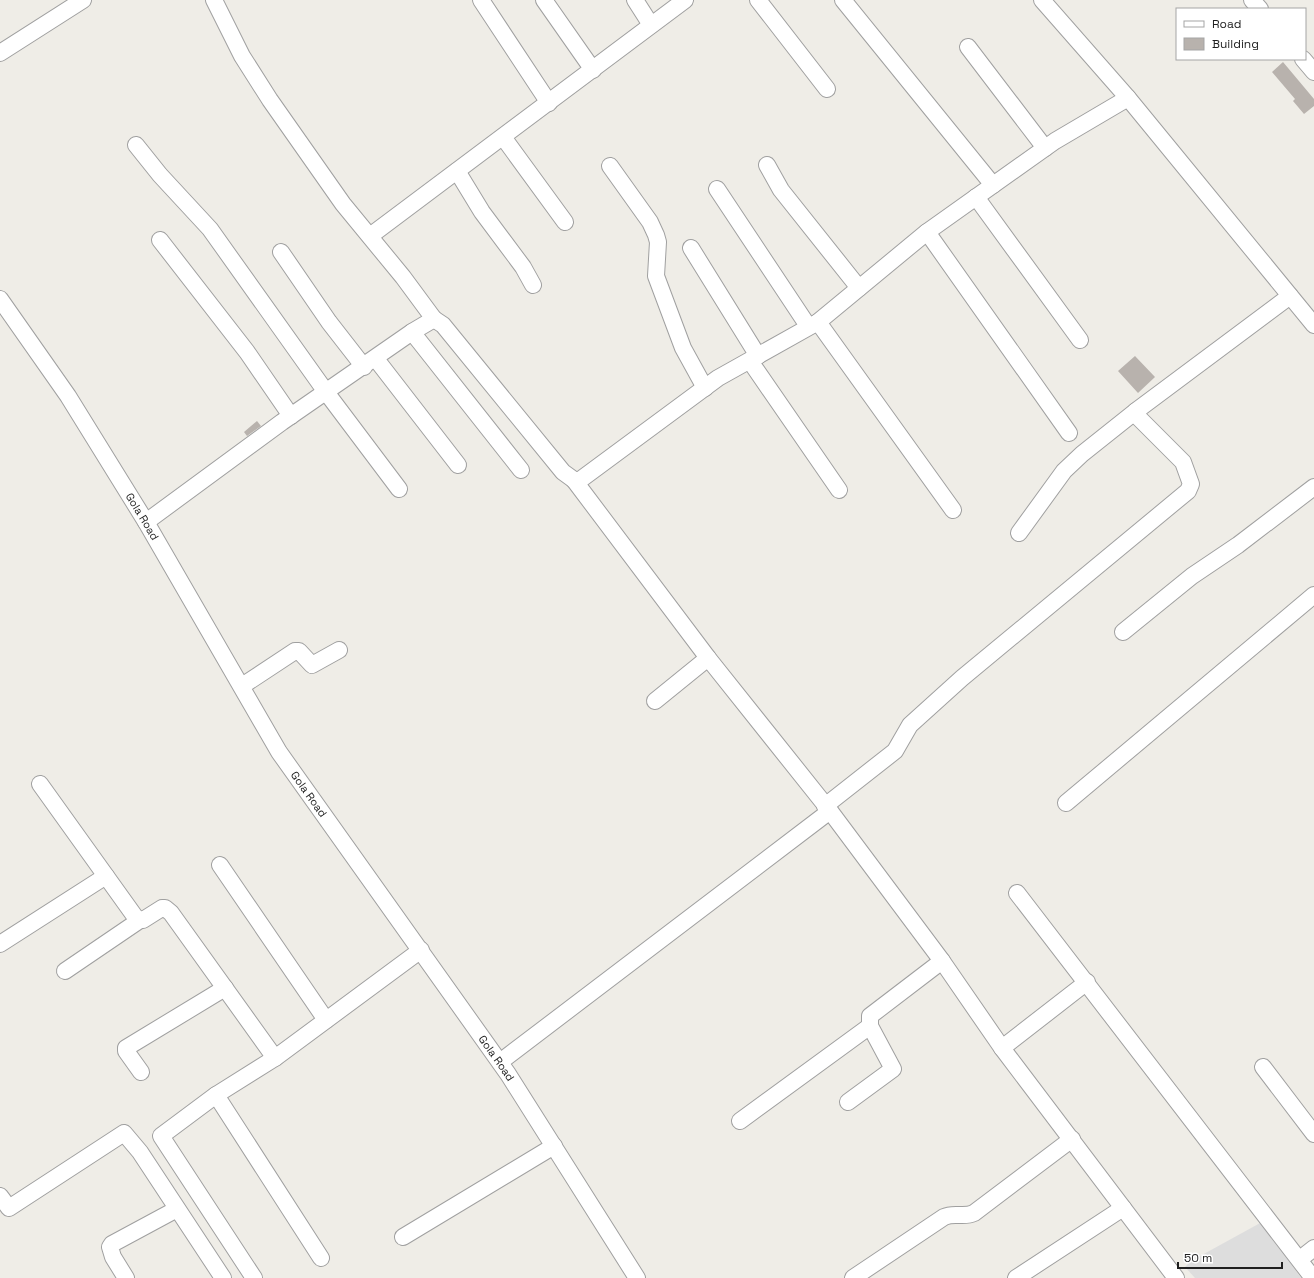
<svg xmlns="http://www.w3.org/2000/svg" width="1314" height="1278" viewBox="0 0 1314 1278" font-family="'Space Grotesk',sans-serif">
<rect width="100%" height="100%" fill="#efede7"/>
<!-- residential -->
<path fill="#ddd" d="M 1262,1222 L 1301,1278 L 1195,1278 L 1185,1267 L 1191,1261 Z"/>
<!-- building -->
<path fill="#b8b2ad" d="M 1283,62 L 1314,99 L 1314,106 L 1304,114 L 1293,101 L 1295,99 L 1272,72 Z
M 1135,356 L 1155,377 L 1138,393 L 1118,371 Z
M 257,421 L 261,426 L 247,436 L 244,432 Z"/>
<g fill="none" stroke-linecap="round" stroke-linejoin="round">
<!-- minor casing -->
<g stroke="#a0a0a0" stroke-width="18">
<g id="minor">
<path d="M 214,0 L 242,56 L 270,100 L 343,204 L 403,277 L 434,319"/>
<path d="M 481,0 L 549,103"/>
<path d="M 544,0 L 593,70"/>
<path d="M 635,0 L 651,25"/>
<path d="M 758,0 L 827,89"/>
<path d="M 843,0 L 993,185"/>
<path d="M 1042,0 L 1128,98 L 1314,325"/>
<path d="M 1252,0 L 1260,9"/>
<path d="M 968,47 L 1045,148"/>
<path d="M 0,53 L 83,0"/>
<path d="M 1303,59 L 1314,72"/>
<path d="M 503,137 L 565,222"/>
<path d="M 136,145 L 160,175 L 210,229 L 326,392 L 399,489"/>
<path d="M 767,165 L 781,190 L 859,288"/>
<path d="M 610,166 L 650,222 L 656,235 L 658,242 L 656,276 L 683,348 L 705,388"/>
<path d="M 457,171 L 482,212 L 523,267 L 533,285"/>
<path d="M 717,189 L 808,326"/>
<path d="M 976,197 L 1080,340"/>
<path d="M 927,232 L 1069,433"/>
<path d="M 370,236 L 685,0"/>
<path d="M 160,240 L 247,352 L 291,416"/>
<path d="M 691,248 L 758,356"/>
<path d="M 281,252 L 329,322 L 364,367"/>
<path id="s1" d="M 0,299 L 68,396 L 146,522 L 279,752 L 508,1074 L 637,1278"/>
<path d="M 818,322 L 953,510"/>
<path d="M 412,332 L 521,470"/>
<path d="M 376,359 L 458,465"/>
<path d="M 750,361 L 839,490"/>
<path d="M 574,480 L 708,658 L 830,811 L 942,961 L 1002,1048 L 1176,1278"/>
<path d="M 146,522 L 282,422 L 412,332 L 434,319 L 443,325 L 563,472 L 574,480 L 580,480 L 718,378 L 818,322 L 927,232 L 1055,141 L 1128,98"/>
<path d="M 1019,533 L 1064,471 L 1082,454 L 1136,411"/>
<path d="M 1123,632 L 1192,576 L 1238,545 L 1314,487"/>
<path d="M 242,686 L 295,651 L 299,651 L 312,665 L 339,650"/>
<path d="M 655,701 L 708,658"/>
<path d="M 40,784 L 136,918 L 143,920 L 162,908 L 165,908 L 171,913 L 275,1058"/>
<path d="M 1066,803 L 1314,595"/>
<path d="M 825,806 L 895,751 L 910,725 L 962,678 L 1188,491 L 1191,484 L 1183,462 L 1138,417 L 1136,411 L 1290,296"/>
<path d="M 220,865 L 326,1020"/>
<path d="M 1017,893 L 1313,1278"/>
<path d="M 0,944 L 106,876"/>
<path d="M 65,971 L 140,920"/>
<path d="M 1002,1048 L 1087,982"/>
<path d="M 500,1062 L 830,811"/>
<path d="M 1263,1067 L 1314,1134"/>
<path d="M 141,1072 L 126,1051 L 126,1048 L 225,988"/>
<path d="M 216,1095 L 321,1258"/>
<path d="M 848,1102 L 893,1069 L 870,1026 L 870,1016 L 942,961"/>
<path d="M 740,1121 L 870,1026"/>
<path d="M 0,1196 L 9,1208 L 124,1133 L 140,1152 L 223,1278"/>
<path d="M 403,1237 L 554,1146"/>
<path d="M 1300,1259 L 1314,1248"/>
<path d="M 126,1278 L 113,1257 L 110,1247 L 112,1244 L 177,1209"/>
<path d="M 254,1278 L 161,1136 L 216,1095 L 275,1058 L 421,950"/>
<path d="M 853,1278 L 944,1217 C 954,1212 964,1218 974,1213 L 1072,1139"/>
<path d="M 1016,1278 L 1123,1208"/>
</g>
</g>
<!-- minor -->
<use href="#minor" stroke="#fff" stroke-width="16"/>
</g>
<g text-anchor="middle" stroke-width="3.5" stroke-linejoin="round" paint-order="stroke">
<!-- street labels -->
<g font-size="11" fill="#1f1f1f" stroke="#fff">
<text dy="4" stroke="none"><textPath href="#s1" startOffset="260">Gola Road</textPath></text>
<text dy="4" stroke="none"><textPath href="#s1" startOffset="584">Gola Road</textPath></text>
<text dy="4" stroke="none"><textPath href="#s1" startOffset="908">Gola Road</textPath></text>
</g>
</g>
<!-- legend -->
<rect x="1176" y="8" width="130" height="52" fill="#ffffff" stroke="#a5a5a5"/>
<rect x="1184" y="21" width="20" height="6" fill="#ffffff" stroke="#a5a5a5"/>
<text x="1212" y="28" font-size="12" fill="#1f1f1f">Road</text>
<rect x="1184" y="38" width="20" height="12" fill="#b8b2ad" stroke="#a5a5a5"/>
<text x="1212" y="48" font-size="12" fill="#1f1f1f">Building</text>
<!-- scale -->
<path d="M1178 1262v6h104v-6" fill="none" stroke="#1f1f1f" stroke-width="2"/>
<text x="1184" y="1262" font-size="12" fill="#1f1f1f" stroke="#ffffff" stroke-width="3" paint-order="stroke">50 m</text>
</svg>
